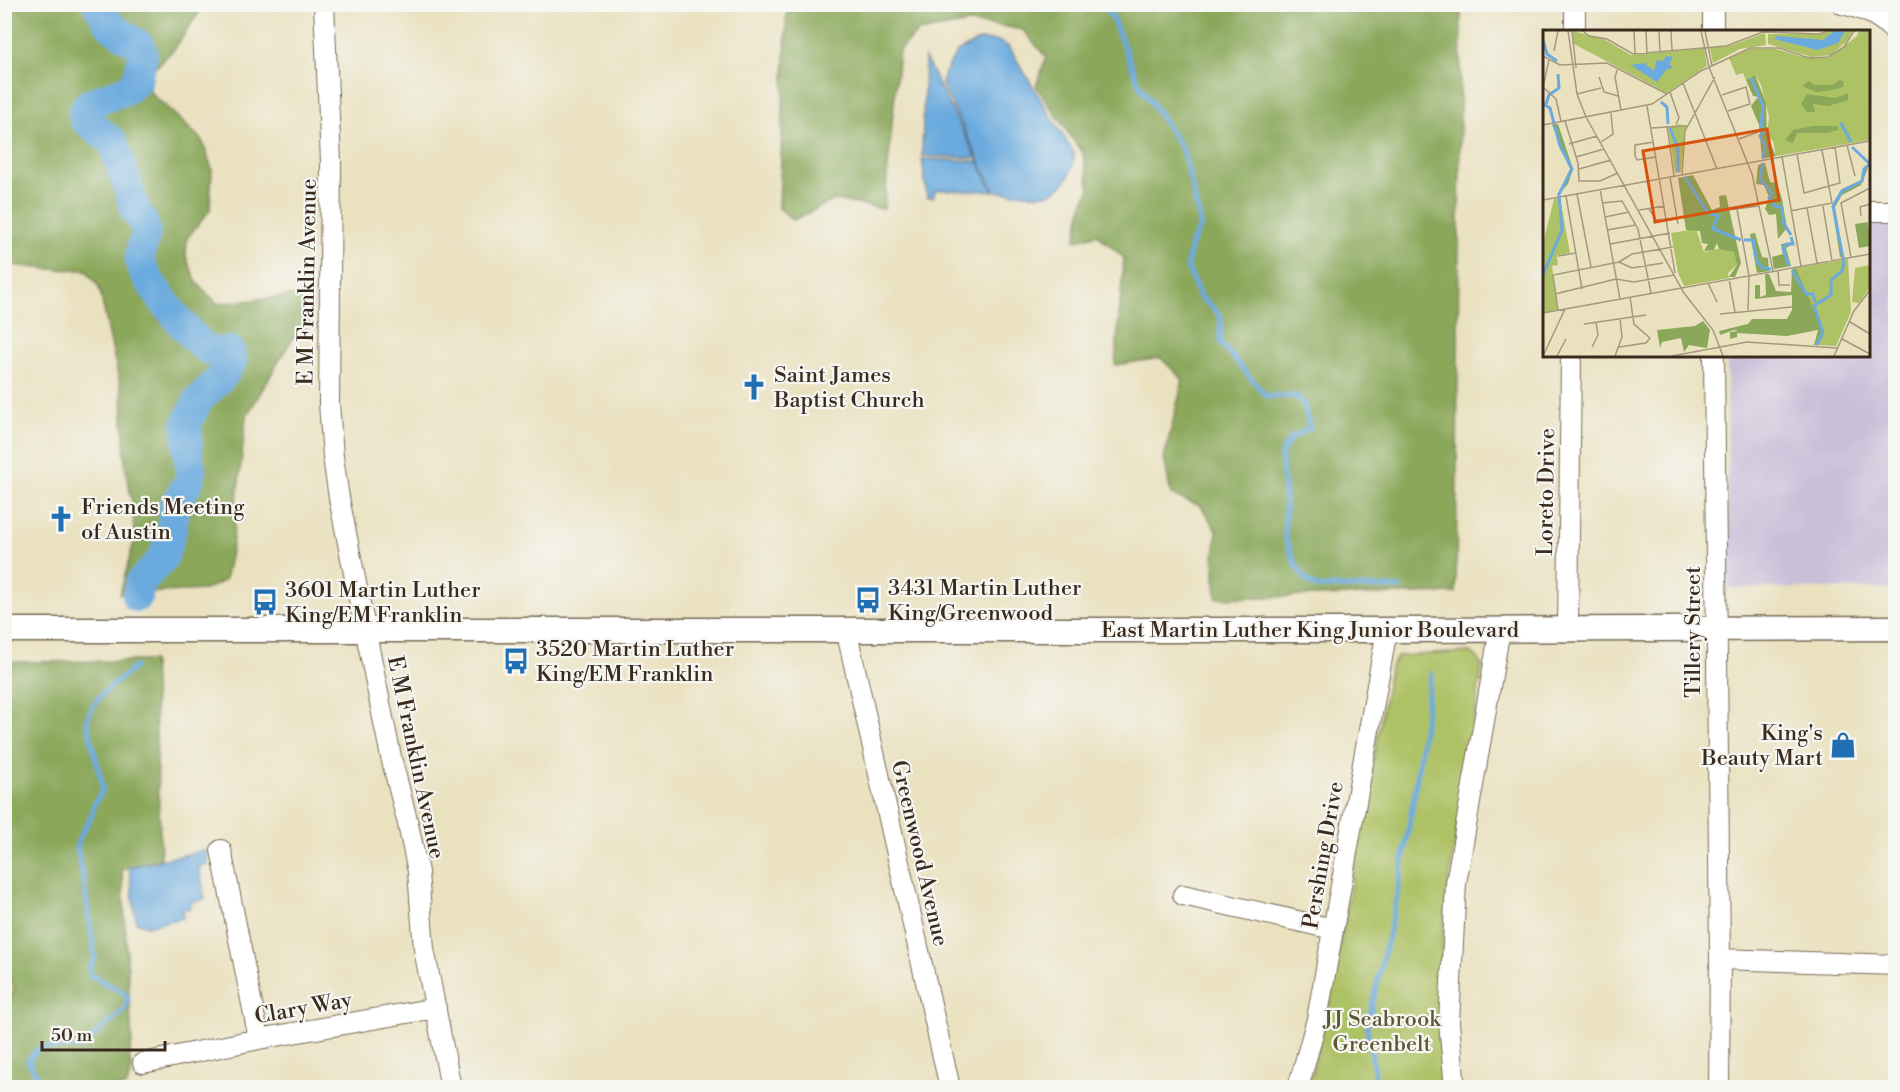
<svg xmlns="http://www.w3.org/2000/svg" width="1900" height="1092" viewBox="0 0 1900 1092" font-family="'Libre Bodoni',serif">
<rect width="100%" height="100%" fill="#f6f6f2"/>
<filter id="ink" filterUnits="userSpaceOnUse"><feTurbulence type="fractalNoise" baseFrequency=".0167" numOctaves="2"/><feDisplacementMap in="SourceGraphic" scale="12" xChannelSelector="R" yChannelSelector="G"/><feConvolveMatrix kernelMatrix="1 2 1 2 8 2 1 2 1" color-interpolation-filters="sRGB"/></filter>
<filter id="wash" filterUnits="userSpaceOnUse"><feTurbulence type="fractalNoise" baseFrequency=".008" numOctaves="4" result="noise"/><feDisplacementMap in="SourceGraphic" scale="24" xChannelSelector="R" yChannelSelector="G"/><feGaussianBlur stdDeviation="1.35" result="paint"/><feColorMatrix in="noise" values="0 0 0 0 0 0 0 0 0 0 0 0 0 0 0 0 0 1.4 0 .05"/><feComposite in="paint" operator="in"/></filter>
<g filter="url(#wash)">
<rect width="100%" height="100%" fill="#eae1bf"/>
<!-- industrial -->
<path fill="#c8bfd8" d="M 1869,222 L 1895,222 L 1895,589 L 1728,588 L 1727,356 L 1868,356 Z"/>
<!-- green -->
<path fill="#adc165" stroke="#747642" stroke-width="1.5" d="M 1470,652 L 1478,658 L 1482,667 L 1445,908 L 1438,1017 L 1443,1087 L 1308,1088 L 1330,1001 L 1390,668 L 1398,656 Z
M 5,971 L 15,986 L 5,1023 Z"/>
<!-- forest -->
<path fill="#8aa75a" stroke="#62683c" stroke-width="1.5" d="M 5,4 L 204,5 L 175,48 L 151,72 L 150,92 L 202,140 L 212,169 L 210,210 L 187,238 L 186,257 L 197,283 L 218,304 L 313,293 L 310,324 L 292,339 L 246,417 L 232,547 L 225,580 L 205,590 L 120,594 L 134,541 L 133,508 L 125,464 L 122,394 L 99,287 L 86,270 L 47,269 L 5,264 Z
M 787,5 L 1461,5 L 1456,593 L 1216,598 L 1214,556 L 1217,531 L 1201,506 L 1171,495 L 1164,458 L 1183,380 L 1161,358 L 1115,365 L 1124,258 L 1097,234 L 1075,241 L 1083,203 L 1090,189 L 1083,154 L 1036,86 L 1046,57 L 1023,30 L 1002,26 L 969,23 L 918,32 L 899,50 L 884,209 L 835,200 L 793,220 L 779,208 Z
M 153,661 L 161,859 L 122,869 L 132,1043 L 129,1058 L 132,1070 L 126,1087 L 5,1087 L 5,1023 L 15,986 L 4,971 L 5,662 Z"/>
<!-- water -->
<path fill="#6baade" stroke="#536a7e" stroke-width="1.5" d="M 979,40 L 998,41 L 1009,47 L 1074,154 C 1074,169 1066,187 1051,193 C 1043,197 1005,192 994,191 L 942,84 L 945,73 L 957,52 Z
M 925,58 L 977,158 L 922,156 Z
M 922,159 L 978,161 L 993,191 L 936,190 L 933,197 L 927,197 Z
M 206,850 L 208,864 L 199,866 L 205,899 L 191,902 L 191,908 L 182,910 L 183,918 L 147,926 L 136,922 L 129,867 Z"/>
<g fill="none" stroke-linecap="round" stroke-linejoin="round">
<!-- stream -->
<path stroke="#6baade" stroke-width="5" d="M 1101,4 L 1111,15 L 1139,84 L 1183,150 L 1201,225 L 1191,244 L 1187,267 L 1200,297 L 1213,308 L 1221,318 L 1220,342 L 1266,396 L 1297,396 L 1304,406 L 1310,428 L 1291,438 L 1281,454 L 1285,501 L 1285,537 L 1295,563 L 1306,580 L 1316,587 L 1400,588
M 43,1088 L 28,1060 L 39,1048 L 82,1047 L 125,1009 L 128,997 L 123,992 L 90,975 L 90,967 L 95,957 L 84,883 L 77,848 L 78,840 L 92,815 L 94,804 L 102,792 L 102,783 L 87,722 C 91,697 117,682 135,667
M 1377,1088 L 1367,1027 L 1396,901 L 1415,790 L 1431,674"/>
<!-- river -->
<path stroke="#6baade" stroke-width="30" d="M 97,4 L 111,26 L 139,45 L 143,54 L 137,81 L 126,90 L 88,104 L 83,112 L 84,119 L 113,142 L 136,212 C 158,238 134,244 141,265 C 146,281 196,346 211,351 C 216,353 224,351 230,351 L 232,361 L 225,373 L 197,402 L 187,423 L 188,454 L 191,471 L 189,481 L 174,506 L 172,529 L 163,558 L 140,583 L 137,597"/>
</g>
</g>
<g filter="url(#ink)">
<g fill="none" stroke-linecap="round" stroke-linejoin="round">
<!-- minor casing -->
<g stroke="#786a56" stroke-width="22">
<path id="minor" d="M 324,4 L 331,162 L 329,403 L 333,457 L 339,498 L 382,713 L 391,757 L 408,824 L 418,872 L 424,949 L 451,1088
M 1713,4 L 1713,32
M 1842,4 C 1864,9 1882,16 1896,34
M 1575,32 L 1575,4
M 1868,211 L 1896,211
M 1714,356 L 1720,959 L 1719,1088
M 1568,628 L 1571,356
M 846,629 L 950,1088
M 221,850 L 259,1039
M 1183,895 L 1333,929
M 1720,959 L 1896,965
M 143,1063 L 259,1039 L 436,1008
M 1298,1088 L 1317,1019 L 1387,630
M 1455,1088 L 1449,1023 L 1456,883 L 1500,629"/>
</g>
<!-- major casing -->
<g stroke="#786a56" stroke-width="27">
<path id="major" d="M 4,630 L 1387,630 L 1896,628"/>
</g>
<!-- minor -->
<use href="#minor" stroke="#fff" stroke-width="20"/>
<!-- major -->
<use href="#major" stroke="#fff" stroke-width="24"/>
</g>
</g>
<!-- icons -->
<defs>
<g id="church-bare" transform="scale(2.07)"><path d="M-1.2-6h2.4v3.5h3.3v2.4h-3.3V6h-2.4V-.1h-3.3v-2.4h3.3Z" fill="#1f6fb2" stroke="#f6f6f2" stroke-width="2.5" paint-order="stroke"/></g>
<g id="bus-bare" transform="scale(2.07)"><path d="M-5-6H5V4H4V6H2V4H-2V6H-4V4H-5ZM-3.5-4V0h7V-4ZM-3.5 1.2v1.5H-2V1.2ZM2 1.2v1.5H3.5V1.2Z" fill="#1f6fb2" stroke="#f6f6f2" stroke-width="2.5" paint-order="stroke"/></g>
<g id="shop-bare" transform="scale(2.07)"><path d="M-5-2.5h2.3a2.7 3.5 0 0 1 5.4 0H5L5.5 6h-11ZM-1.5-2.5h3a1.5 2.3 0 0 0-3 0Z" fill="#1f6fb2" stroke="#f6f6f2" stroke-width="2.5" paint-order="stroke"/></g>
</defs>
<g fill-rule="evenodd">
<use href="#church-bare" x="754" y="387"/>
<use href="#church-bare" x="61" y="519"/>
<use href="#bus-bare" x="868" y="600"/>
<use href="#bus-bare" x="265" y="602"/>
<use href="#bus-bare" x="516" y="661"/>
<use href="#shop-bare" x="1843" y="745"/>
</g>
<g text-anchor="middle" stroke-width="4.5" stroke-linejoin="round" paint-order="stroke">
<!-- street labels -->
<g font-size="22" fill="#3b2a1e" stroke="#f6f6f2">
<text transform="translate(306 282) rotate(-89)" y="8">E M Franklin Avenue</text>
<text transform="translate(1545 492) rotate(-89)" y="8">Loreto Drive</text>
<text x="1310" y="637">East Martin Luther King Junior Boulevard</text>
<text transform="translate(1692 632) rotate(-90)" y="8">Tillery Street</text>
<text transform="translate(417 757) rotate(78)" y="8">E M Franklin Avenue</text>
<text transform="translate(921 853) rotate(77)" y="8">Greenwood Avenue</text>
<text transform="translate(1322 855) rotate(-80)" y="8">Pershing Drive</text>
<text transform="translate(303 1007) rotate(-10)" y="8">Clary Way</text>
</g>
<!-- poi labels -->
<g font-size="22" fill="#3b2a1e" stroke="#f6f6f2" text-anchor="start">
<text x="774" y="382">Saint James<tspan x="774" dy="25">Baptist Church</tspan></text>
<text x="81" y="514">Friends Meeting<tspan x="81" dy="25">of Austin</tspan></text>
<text x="888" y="595">3431 Martin Luther<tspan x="888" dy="25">King/Greenwood</tspan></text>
<text x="285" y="597">3601 Martin Luther<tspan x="285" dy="25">King/EM Franklin</tspan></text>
<text x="536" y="656">3520 Martin Luther<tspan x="536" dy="25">King/EM Franklin</tspan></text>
<text x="1823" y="740" text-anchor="end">King's<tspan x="1823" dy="25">Beauty Mart</tspan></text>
</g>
<!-- park labels -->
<g font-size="22" fill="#5d5733" stroke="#f6f6f2">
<text x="1382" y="1026">JJ Seabrook<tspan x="1382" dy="25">Greenbelt</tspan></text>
</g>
</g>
<!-- overview -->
<g transform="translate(1543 30)">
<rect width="327" height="327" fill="#eae1bf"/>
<path d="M 29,1 L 59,8 L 88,25 L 161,18 L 164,36 L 124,63 L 31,14 ZM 286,1 L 310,1 L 304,11 L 288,25 L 269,27 L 225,14 L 225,4 L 274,4 ZM 316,1 L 327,1 L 327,110 L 233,126 L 230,111 L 224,106 L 226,87 L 218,55 L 212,45 L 203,50 L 200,43 L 193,45 L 186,28 L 207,19 L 233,19 L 256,26 L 285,28 L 314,6 ZM 222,3 L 223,15 L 197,19 L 170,33 L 167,18 L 189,15 ZM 136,94 L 143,96 L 138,142 L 132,143 L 125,97 ZM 17,168 L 27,223 L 14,225 L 15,235 L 9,236 L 15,280 L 0,283 L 0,213 L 11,169 ZM 153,199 L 161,222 L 179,218 L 191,222 L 194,235 L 185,243 L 186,248 L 141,256 L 135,243 L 128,203 ZM 305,229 L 308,282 L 293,316 L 276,315 L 281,301 L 253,238 ZM 327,235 L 327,257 L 316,273 L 309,272 L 312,238 Z" fill="#adc165"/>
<path d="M 212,45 L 223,73 L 224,106 L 233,126 L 219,129 L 216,95 L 208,76 L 215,67 L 210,66 L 203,50 ZM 297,50 L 301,52 L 300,57 L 289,60 L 273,62 L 259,56 L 266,51 L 271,55 L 289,55 ZM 305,63 L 305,70 L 285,76 L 270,74 L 272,82 L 264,82 L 258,74 L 264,64 L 292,68 ZM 15,94 L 30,139 L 25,154 L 14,166 L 27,139 L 9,95 ZM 270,96 L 295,96 L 295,100 L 284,103 L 254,103 L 250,113 L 242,110 L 250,100 ZM 222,133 L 227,152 L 234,153 L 239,169 L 244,198 L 235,209 L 233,184 L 226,185 L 222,179 L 226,167 L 221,155 L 213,154 L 215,135 ZM 327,133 L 318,155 L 299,165 L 292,177 L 300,227 L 297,227 L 289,175 L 299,159 L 319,150 L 321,137 ZM 150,145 L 169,180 L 177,177 L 176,166 L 183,165 L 198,233 L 192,247 L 186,247 L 194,235 L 191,222 L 176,219 L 174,213 L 171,220 L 161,221 L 165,214 L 159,213 L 157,201 L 143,200 L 135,148 ZM 325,192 L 327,216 L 316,218 L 312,194 ZM 212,203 L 219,227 L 225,228 L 226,241 L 214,243 L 207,204 ZM 251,213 L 243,218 L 248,236 L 231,239 L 229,227 L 240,224 L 238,214 ZM 253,238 L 281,301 L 276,315 L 271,315 L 275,300 L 244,306 L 194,303 L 194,307 L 187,309 L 187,302 L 195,301 L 191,300 L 177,305 L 176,301 L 205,294 L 209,289 L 244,289 L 249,280 L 249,265 L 212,269 L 212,255 L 217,255 L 217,267 L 223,265 L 222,244 L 226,244 L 233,261 L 248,262 L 249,239 ZM 160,291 L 167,300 L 164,318 L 146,315 L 141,322 L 138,308 L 119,312 L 117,318 L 114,300 L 152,296 Z" fill="#8aa75a"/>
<path d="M 291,1 L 302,1 L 295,13 L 275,20 L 231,9 L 234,6 L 280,10 ZM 123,26 L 130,27 L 126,34 L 130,38 L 124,39 L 114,52 L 88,35 L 101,33 L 111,41 L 114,30 L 120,31 Z" fill="#6baade"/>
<path fill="none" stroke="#6baade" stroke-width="3" d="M 0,10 L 4,24 L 14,31M 208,48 L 220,76 L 218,95 L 222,101 L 217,106 L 222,115 L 220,128M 118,72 L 124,77 L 125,94M 0,74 L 7,78 L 17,116 L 29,139 L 16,164 L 19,200 L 0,245M 3,74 L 6,65 L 16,58 L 15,44M 298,93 L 308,112M 127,98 L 135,119 L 135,142M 309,117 L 327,134M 220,133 L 217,149 L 229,163 L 226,168 L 232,176 L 239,178 L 240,192 L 248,205M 142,147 L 164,182 L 175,186 L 170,199 L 198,210M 201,210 L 210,210 L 214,232 L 220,238 L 228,239M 246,236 L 240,219 L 243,214 L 250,214 L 248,207M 249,240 L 263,264 L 270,264 L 272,272M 288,250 L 299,241 L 301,233 L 290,176 L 299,161 L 319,151 L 321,139 L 327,134M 273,315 L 280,303 L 271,276 L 288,265 L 288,251"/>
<path fill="none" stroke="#a4987f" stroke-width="1.5" d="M 25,1 L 34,64 L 43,87 L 141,263 L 170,300 L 180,326M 29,1 L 33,38M 40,1 L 46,6 L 64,9 L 90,24 L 183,16 L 220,2 L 276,4 L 285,1M 91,1 L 92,24M 103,1 L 104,24M 116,1 L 117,22M 128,1 L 129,20M 158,1 L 166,37 L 209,144 L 230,241M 162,1 L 169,36M 11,21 L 15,1M 0,26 L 17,35 L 64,33 L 124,64M 75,38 L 72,47 L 78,80M 56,47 L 61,62 L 75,66M 140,53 L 174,139M 0,57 L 13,69 L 18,91M 0,57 L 6,30M 127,62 L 136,88 L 133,94M 34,64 L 58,58M 179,65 L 203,57 L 207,74 L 185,81M 104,76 L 132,243M 22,91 L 35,133 L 36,151 L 57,151 L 75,143M 0,95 L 109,74 L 158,41 L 207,18 L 236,18 L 266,28 L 285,27 L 301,17 L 311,1M 124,96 L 131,146M 108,98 L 144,96M 196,109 L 215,102M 58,112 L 70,104 L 68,83M 111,112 L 92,115 L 92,125 L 94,130 L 113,127M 26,114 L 54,106M 304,115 L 312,146M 254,124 L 261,163 L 297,153 L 292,117M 33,127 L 61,119M 239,127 L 258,236M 36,139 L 68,130M 139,145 L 142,101 L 172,47M 127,147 L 135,194M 57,159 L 77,269M 34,164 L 48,237M 23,166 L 39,259M 0,170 L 327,111M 59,173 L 79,171 L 95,199 L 108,263M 280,176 L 289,231M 264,178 L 274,233M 106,179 L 113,190 L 125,189M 194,179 L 206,246M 96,180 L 122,176M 185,180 L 216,176M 247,181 L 289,173 L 279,120M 318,186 L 317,177 L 327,174M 62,187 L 86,182M 64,200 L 93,195M 67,214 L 127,203M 15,226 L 33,223M 308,227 L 298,173 L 327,158M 76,232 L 89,224 L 130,217M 235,240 L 236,255 L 247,255M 186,249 L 192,282M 165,253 L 174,272M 12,264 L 73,249 L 91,252 L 131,245M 15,280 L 10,245 L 76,232 L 89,238 L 120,233M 205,280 L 206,246M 0,283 L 327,224M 177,284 L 249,277M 307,292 L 327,304M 41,294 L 103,285M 299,309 L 327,324M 49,317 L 55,305 L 53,292M 76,317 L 103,313 L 107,308 L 91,294 L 87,267M 0,326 L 22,279M 14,326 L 23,309M 72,326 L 79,307 L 77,288M 129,326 L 204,312 L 294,318M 291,326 L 311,281 L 327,260"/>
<path fill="#d7540e" fill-opacity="0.15" stroke="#d7540e" stroke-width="3" d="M 224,99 L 236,170 L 112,192 L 100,121 Z"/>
<rect width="327" height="327" fill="none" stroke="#3b2a1e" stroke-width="3"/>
</g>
<!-- margin -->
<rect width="1900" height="1092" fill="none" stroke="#f6f6f2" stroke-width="24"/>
<!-- scale -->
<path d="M42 1041v9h123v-9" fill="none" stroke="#3b2a1e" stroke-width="3"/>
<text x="51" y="1041" font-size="18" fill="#3b2a1e" stroke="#f6f6f2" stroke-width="4.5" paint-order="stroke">50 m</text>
</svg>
